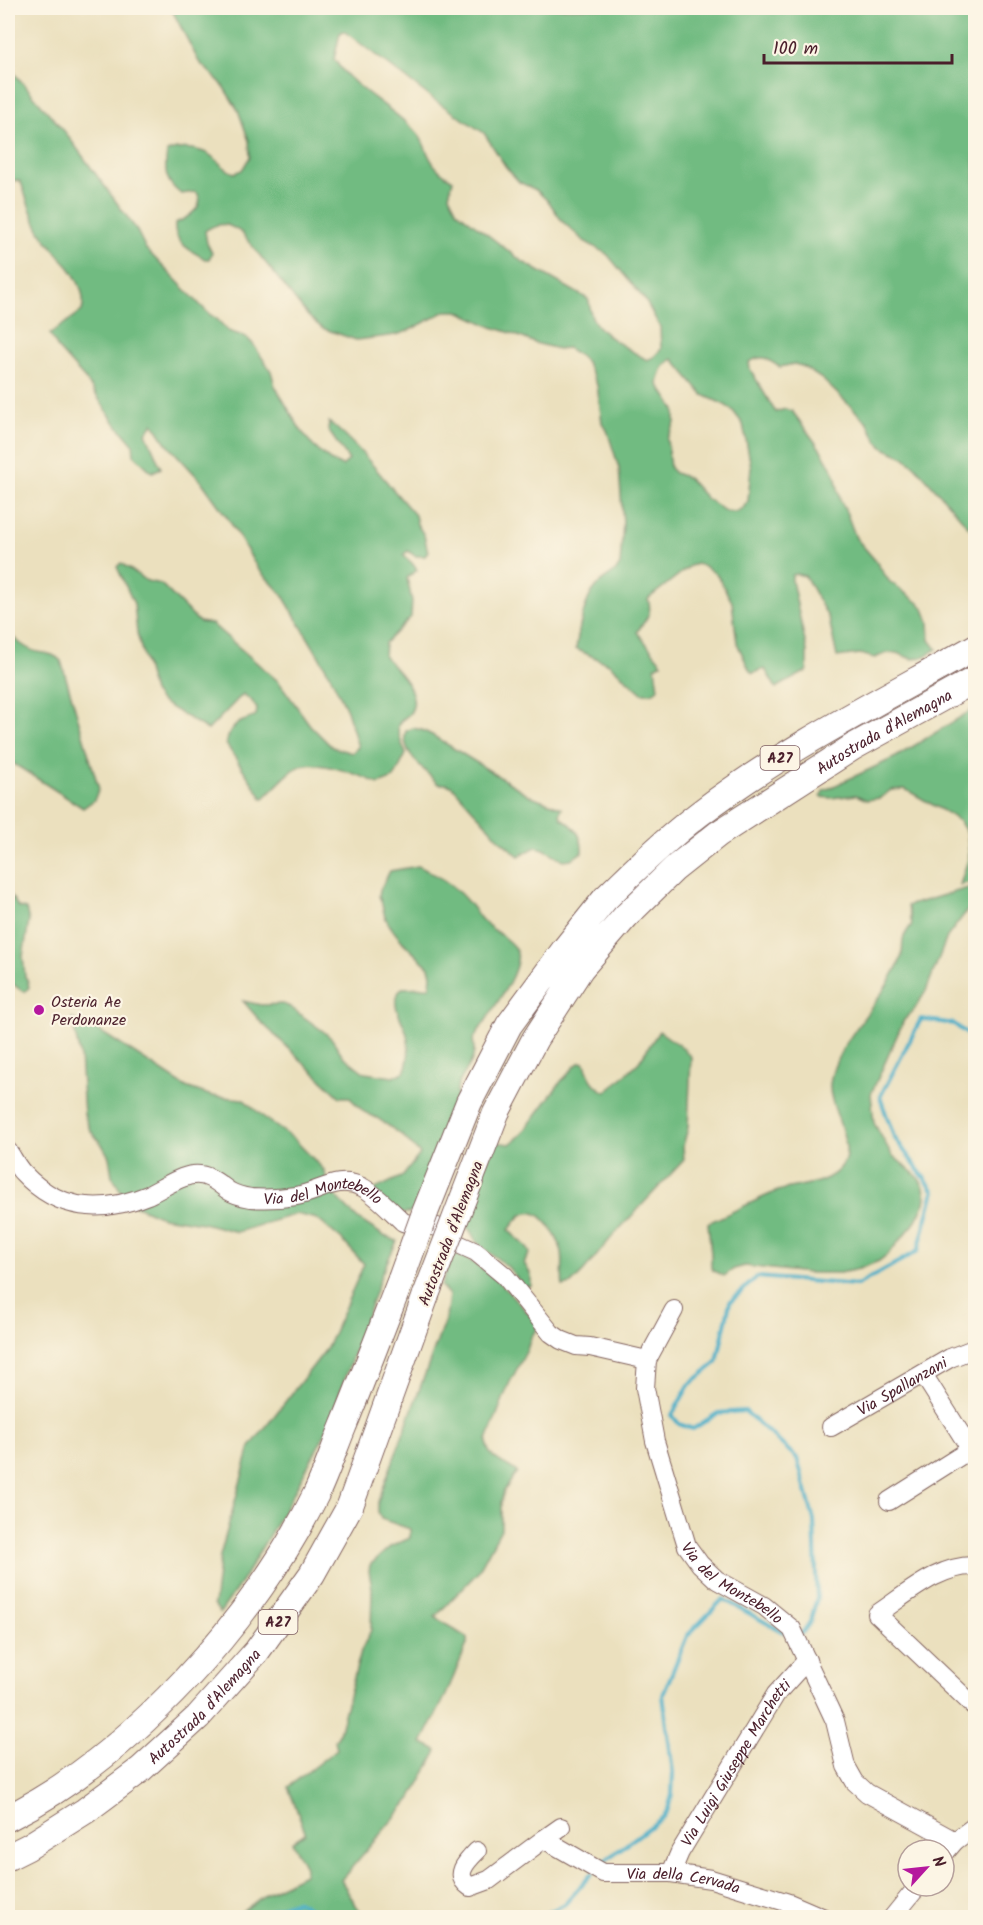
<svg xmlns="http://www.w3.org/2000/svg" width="983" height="1925" viewBox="0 0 983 1925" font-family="Kalam,sans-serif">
<rect width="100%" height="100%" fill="#fcf5e5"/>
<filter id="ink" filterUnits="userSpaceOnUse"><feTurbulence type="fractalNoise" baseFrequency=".0167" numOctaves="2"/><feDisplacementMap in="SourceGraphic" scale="12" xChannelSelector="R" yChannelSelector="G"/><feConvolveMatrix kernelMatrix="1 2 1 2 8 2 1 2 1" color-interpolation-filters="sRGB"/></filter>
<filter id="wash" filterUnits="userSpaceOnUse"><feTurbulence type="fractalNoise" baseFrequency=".008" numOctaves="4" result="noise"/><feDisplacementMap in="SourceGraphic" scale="24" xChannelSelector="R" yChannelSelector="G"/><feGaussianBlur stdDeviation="1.35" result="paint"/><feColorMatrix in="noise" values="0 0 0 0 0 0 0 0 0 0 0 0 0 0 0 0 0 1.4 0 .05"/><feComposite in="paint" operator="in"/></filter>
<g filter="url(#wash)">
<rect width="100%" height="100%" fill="#ebe0be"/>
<!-- forest -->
<path fill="#71bb81" stroke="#5e6d56" stroke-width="1.5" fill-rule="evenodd" d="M 171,8 L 975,8 L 975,534 L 915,466 L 904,457 L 884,448 L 877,441 L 867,422 L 822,379 L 802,366 L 794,364 L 780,367 C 766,360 766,353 749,362 L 750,369 L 773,408 L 776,412 L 785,409 L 792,411 L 821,450 L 835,474 L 840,499 L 847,514 L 856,538 L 875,560 L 889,581 L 919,603 L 925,611 L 929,622 L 930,640 L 937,649 C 931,652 925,657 919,658 C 904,663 902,644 875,658 L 860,654 L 837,657 L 829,619 L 805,576 L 796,574 L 792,575 L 792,581 L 807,651 L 807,671 L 776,688 L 765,669 L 753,673 L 750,671 L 737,643 L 732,602 L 717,575 L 706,567 L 697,564 L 690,566 L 648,599 C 653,614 646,619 637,632 L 662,663 L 655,667 L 658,689 L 652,693 L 642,693 L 609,664 L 576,649 C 578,632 584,600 596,587 C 603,578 615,575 620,565 L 623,523 L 619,468 L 607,430 L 602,423 L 597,385 L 586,362 L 580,356 L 567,348 L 558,349 L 535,343 L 511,333 L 492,327 L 458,311 L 446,311 L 408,331 L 396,335 L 373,338 L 356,340 L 322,328 L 308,316 L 242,233 C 228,223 219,221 205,231 L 207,243 L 212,253 L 209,259 L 205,259 C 190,250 173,243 175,223 C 187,219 208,205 196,192 L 181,194 C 165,182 164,171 167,152 C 182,146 202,148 214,158 C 221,164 225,170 234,173 L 242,170 L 250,157 L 249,141 L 238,110 L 221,83 L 199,62 ZM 344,31 L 433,99 L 484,133 L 506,167 L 519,182 L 536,190 L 549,202 L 562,221 L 584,241 L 607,254 L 645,300 L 660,327 L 661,349 L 654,357 L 647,360 C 631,350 599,335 592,317 C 589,311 591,305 588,299 L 523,262 L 457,211 L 449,195 L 453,180 C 444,175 434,167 430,158 C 425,149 424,141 417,133 C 392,106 354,90 334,59 L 340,33 ZM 673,359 L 703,395 L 725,405 L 733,411 L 743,424 L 751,467 L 748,501 L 743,508 L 735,512 L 725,511 L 706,498 L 688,478 L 675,473 L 670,468 L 667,439 L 675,423 L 675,410 L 658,384 C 660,373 663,364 673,359 Z
M 8,66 L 65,132 L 136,229 L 146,249 L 209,314 L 217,319 L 228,331 L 246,337 L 253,344 L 271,371 L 275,386 L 300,429 L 313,446 L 330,460 L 342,466 L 349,460 L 328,430 L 329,422 C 362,448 387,484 415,515 L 417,524 L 424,535 L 428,552 L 425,556 L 415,556 L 408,551 L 403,555 L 412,563 L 417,570 L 407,578 L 412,601 L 411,617 L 385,643 L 384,656 C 396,669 423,694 410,713 C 406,718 399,720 398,726 C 397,734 403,746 406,754 L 394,778 L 379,784 C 363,776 314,758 298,767 C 288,772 272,791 263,799 L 226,744 C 228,735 233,725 243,721 C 248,719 251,719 256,715 L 257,709 L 252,701 L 243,694 L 208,730 L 160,701 L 153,692 L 137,633 L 134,604 L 117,567 L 121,563 L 147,581 L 161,584 L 199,622 L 212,624 L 279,682 L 310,725 L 332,747 L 352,753 L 358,747 L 347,710 L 330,675 L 282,594 L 258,569 L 229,520 L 201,481 L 166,443 L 153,423 L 146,433 L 161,468 L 152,472 L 134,455 L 133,444 L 115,423 L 86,380 L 59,350 L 50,334 L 82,311 C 90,280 55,255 40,231 C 32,216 26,198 21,182 L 17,180 L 8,182 Z
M 8,632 C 15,640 27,650 38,652 C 48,654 53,653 61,661 L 99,789 L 94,800 L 83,808 L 8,760 Z
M 975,708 L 975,881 L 960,885 L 969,856 L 967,833 L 960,822 L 947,813 L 905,789 L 891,790 L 880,798 L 867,800 L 856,795 L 831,798 L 821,797 L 823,791 L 896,757 Z
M 413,728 L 422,730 L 432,735 L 529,795 L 562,808 L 560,812 L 561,818 C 574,825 583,835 582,852 L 572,859 L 563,860 L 544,849 L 536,847 L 519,856 L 501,841 L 453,787 L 447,784 L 438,784 C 426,771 399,751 406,731 Z
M 418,866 C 437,875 453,884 467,901 C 472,906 476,913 481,919 C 491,930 508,937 516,950 C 526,969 483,1022 473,1040 C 478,1063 463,1069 457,1089 C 456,1093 457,1099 457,1103 L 414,1212 L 401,1214 L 369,1192 L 403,1176 L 420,1154 L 403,1136 L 377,1118 L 364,1112 L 349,1097 L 340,1097 L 261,1022 L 243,1001 L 261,1005 L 283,1004 L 290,1007 L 323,1031 L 332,1039 L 343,1056 L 365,1073 L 393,1077 L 404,1072 C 409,1063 410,1045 407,1035 C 403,1017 387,1004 402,988 L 430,987 L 431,975 L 429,967 C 413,952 396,938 386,919 C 382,911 384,905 379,896 L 380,890 L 390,871 Z
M 975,886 L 975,905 L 966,912 L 947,937 L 926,991 L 914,1010 L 904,1020 L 871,1094 L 874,1123 L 892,1155 L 918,1177 L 924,1188 L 926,1197 L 925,1203 L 914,1224 L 888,1254 L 879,1261 L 859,1269 L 840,1273 L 808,1273 L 745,1266 L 734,1269 L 724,1276 L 713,1271 L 711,1268 L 711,1254 L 708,1223 C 731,1213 755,1200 778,1191 C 799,1184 826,1186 841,1167 C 858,1147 828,1108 830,1084 C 834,1047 874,1010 891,978 C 894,972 899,965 901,958 C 903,952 902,946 903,940 C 904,934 909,929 912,924 C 910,918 910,912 907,906 Z
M 8,891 L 18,907 L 26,909 L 29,921 L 23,956 L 25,977 L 27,979 L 29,987 L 26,991 L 22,991 L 14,985 L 8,983 Z
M 72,1019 L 82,1024 L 86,1022 L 186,1087 L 212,1096 L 243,1099 L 267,1120 L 294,1139 L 324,1170 L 327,1180 L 338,1199 L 358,1219 L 384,1236 L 397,1241 L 382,1273 L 326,1432 L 286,1507 L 242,1581 L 220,1613 L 214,1605 L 220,1556 L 250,1447 L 327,1348 L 364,1264 L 342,1240 L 317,1219 L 296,1214 L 237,1232 L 203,1223 L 162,1217 L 127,1202 L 112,1176 L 109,1157 L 101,1143 L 90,1130 L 84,1114 L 80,1056 Z
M 659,1031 L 684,1049 L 691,1057 L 688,1128 L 683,1146 L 684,1160 L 611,1238 L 584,1271 L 571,1284 L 563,1286 C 561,1275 564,1263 562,1252 C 558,1238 541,1203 522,1215 C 517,1218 513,1225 509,1230 C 516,1240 524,1240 530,1253 L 524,1263 L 531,1275 L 531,1286 L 525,1288 L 508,1267 L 482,1247 L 476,1241 L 469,1229 L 462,1225 L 494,1142 L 510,1144 L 522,1134 L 562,1080 C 569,1075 573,1065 581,1062 L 585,1063 C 588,1076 593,1086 606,1092 L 610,1089 L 639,1062 Z
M 453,1251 C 493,1271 511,1294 539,1326 L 531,1337 L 527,1350 L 509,1384 L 487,1440 C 485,1458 504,1462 517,1472 L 504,1491 L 501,1502 L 501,1529 L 478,1572 L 435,1617 L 467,1638 L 467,1644 L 446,1695 L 422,1743 L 437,1750 L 436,1753 L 412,1797 L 341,1880 L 363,1917 L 313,1917 L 307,1909 L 299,1911 L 287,1917 L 234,1918 L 267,1893 L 304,1874 L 305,1867 L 292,1842 L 305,1833 L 305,1831 L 288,1787 L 337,1749 L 335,1740 L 338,1737 L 361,1651 L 371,1630 L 372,1589 L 369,1571 L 370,1565 L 390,1547 L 410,1538 L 410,1529 L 381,1519 L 378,1512 L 378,1502 L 446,1317 L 449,1295 L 441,1286 Z"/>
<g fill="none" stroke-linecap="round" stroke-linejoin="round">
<!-- stream -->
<path stroke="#48aec7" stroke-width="4" d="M 801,1633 L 803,1632 L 810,1622 L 817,1598 L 814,1520 L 797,1458 L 745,1411 L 718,1413 L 693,1429 L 679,1424 L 672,1415 L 689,1385 L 717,1362 L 730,1302 L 757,1277 L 857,1285 L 918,1251 L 934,1191 L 894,1137 L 880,1097 L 921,1019 L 954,1024 L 976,1041
M 599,1865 L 663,1817 L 668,1809 L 672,1795 L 673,1773 L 663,1695 L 687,1636 L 723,1599 L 783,1632
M 264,1918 L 272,1910 L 297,1901 L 325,1918
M 537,1918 L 565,1904 L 592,1873"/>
</g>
</g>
<g filter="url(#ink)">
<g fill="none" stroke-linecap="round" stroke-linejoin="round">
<!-- minor casing -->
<g stroke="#82635e" stroke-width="20">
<g id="minor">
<path id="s1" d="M 8,1151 C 13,1158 17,1167 23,1173 C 58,1211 102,1214 148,1195 C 161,1189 180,1176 193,1175 C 208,1173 219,1184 229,1191 C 235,1195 245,1197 251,1198 C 264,1199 283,1198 296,1196 C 320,1192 337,1175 362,1187 C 377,1195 391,1211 403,1222 L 409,1224 L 424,1222 L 447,1231 L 456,1243 L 476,1252 L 505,1276 L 551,1333 L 561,1340 L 576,1346 L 590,1347 L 647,1360"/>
<path id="s2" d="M 674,1310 L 647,1360 L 645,1388 L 655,1441 L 687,1546 L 700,1564 L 717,1580 L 764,1606 L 792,1629 L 835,1721 L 846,1766 L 855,1782 L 867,1793 L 955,1841"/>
<path d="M 923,1374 L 976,1458"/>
<path id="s3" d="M 831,1427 L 950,1358 L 976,1348"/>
<path d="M 889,1501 L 976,1446"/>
<path d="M 976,1566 C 939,1564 906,1595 877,1614 L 976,1708"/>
<path id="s4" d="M 561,1827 L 544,1839 L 603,1873 L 671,1873 L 711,1879 L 789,1903 L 824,1918"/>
<path d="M 477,1851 C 466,1862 453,1875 470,1887 L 489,1880 L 544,1839"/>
<path d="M 944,1854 L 955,1841 L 975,1826 L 976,1823"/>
<path id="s5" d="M 671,1873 L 680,1852 L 776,1694 L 807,1660"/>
<path d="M 892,1918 L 918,1886"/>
</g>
</g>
<!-- highway casing -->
<g stroke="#82635e" stroke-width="28">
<g id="highway">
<path d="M 605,899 C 635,869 665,840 699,814 C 784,749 882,700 976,647"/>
<path id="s6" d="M 625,917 L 674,869 L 718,834 L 853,747 L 976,679"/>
<path d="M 8,1818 C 131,1756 256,1618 316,1494 C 326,1473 334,1449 343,1427 C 363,1378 382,1328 401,1279"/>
<path id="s7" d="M 8,1857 L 28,1847 L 85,1811 L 140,1770 L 198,1717 L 257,1651 L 312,1574 L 350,1506 L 426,1295"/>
</g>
</g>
<!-- minor -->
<use href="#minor" stroke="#fff" stroke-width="18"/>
<!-- highway -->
<use href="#highway" stroke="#fff" stroke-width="26"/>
<!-- highway-bridge casing -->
<g stroke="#82635e" stroke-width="28" stroke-linecap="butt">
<path id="highway-bridge" d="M 401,1279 L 426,1210 L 469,1102 L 509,1025 L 565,949 L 605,899
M 426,1295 L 496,1113 L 535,1039 L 581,968 L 625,917"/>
</g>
<!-- highway-bridge -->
<use href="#highway-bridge" stroke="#fff" stroke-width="26"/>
</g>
</g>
<!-- markers -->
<circle fill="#b5179e" stroke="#fcf5e5" stroke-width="2" cx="39" cy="1010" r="6"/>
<g text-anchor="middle" stroke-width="4.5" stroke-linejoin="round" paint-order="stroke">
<!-- shield labels -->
<g fill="#fcf5e5" stroke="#7f5f63" stroke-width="1.5">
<rect x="760.5" y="746" width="39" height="24" rx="4.5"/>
<rect x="258.5" y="1610" width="39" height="24" rx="4.5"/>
</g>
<g font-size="15" font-weight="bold" fill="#4a1f2b">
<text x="780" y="763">A27</text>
<text x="278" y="1627">A27</text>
</g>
<!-- street labels -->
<g font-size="16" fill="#4a1f2b" stroke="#fcf5e5">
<text dy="6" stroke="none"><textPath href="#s6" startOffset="320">Autostrada d'Alemagna</textPath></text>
<text dy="6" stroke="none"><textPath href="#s1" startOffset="351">Via del Montebello</textPath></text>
<text transform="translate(450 1233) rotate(-69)" y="6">Autostrada d'Alemagna</text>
<text dy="6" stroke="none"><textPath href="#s3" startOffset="82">Via Spallanzani</textPath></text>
<text dy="6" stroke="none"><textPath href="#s2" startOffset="308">Via del Montebello</textPath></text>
<text dy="6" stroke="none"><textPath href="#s7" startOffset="249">Autostrada d'Alemagna</textPath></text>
<text dy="6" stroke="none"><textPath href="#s5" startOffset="128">Via Luigi Giuseppe Marchetti</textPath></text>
<text dy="6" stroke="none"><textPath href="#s4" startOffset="170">Via della Cervada</textPath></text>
</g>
<!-- poi labels -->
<g font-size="16" fill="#4a1f2b" stroke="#fcf5e5" text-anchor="start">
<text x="51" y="1007">Osteria Ae<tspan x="51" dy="18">Perdonanze</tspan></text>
</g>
</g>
<!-- margin -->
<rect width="983" height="1925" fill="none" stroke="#fcf5e5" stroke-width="30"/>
<!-- north arrow -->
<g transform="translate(926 1868) rotate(63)"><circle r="28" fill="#fcf5e5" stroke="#b59f9b" stroke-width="1.5"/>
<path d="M0-4.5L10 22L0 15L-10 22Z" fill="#b5179e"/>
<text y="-9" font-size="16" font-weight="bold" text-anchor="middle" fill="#4a1f2b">N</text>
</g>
<!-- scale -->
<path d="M764 54v9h188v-9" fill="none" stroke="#4a1f2b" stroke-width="3"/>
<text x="773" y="54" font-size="18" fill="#4a1f2b" stroke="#fcf5e5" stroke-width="4.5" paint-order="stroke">100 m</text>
</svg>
